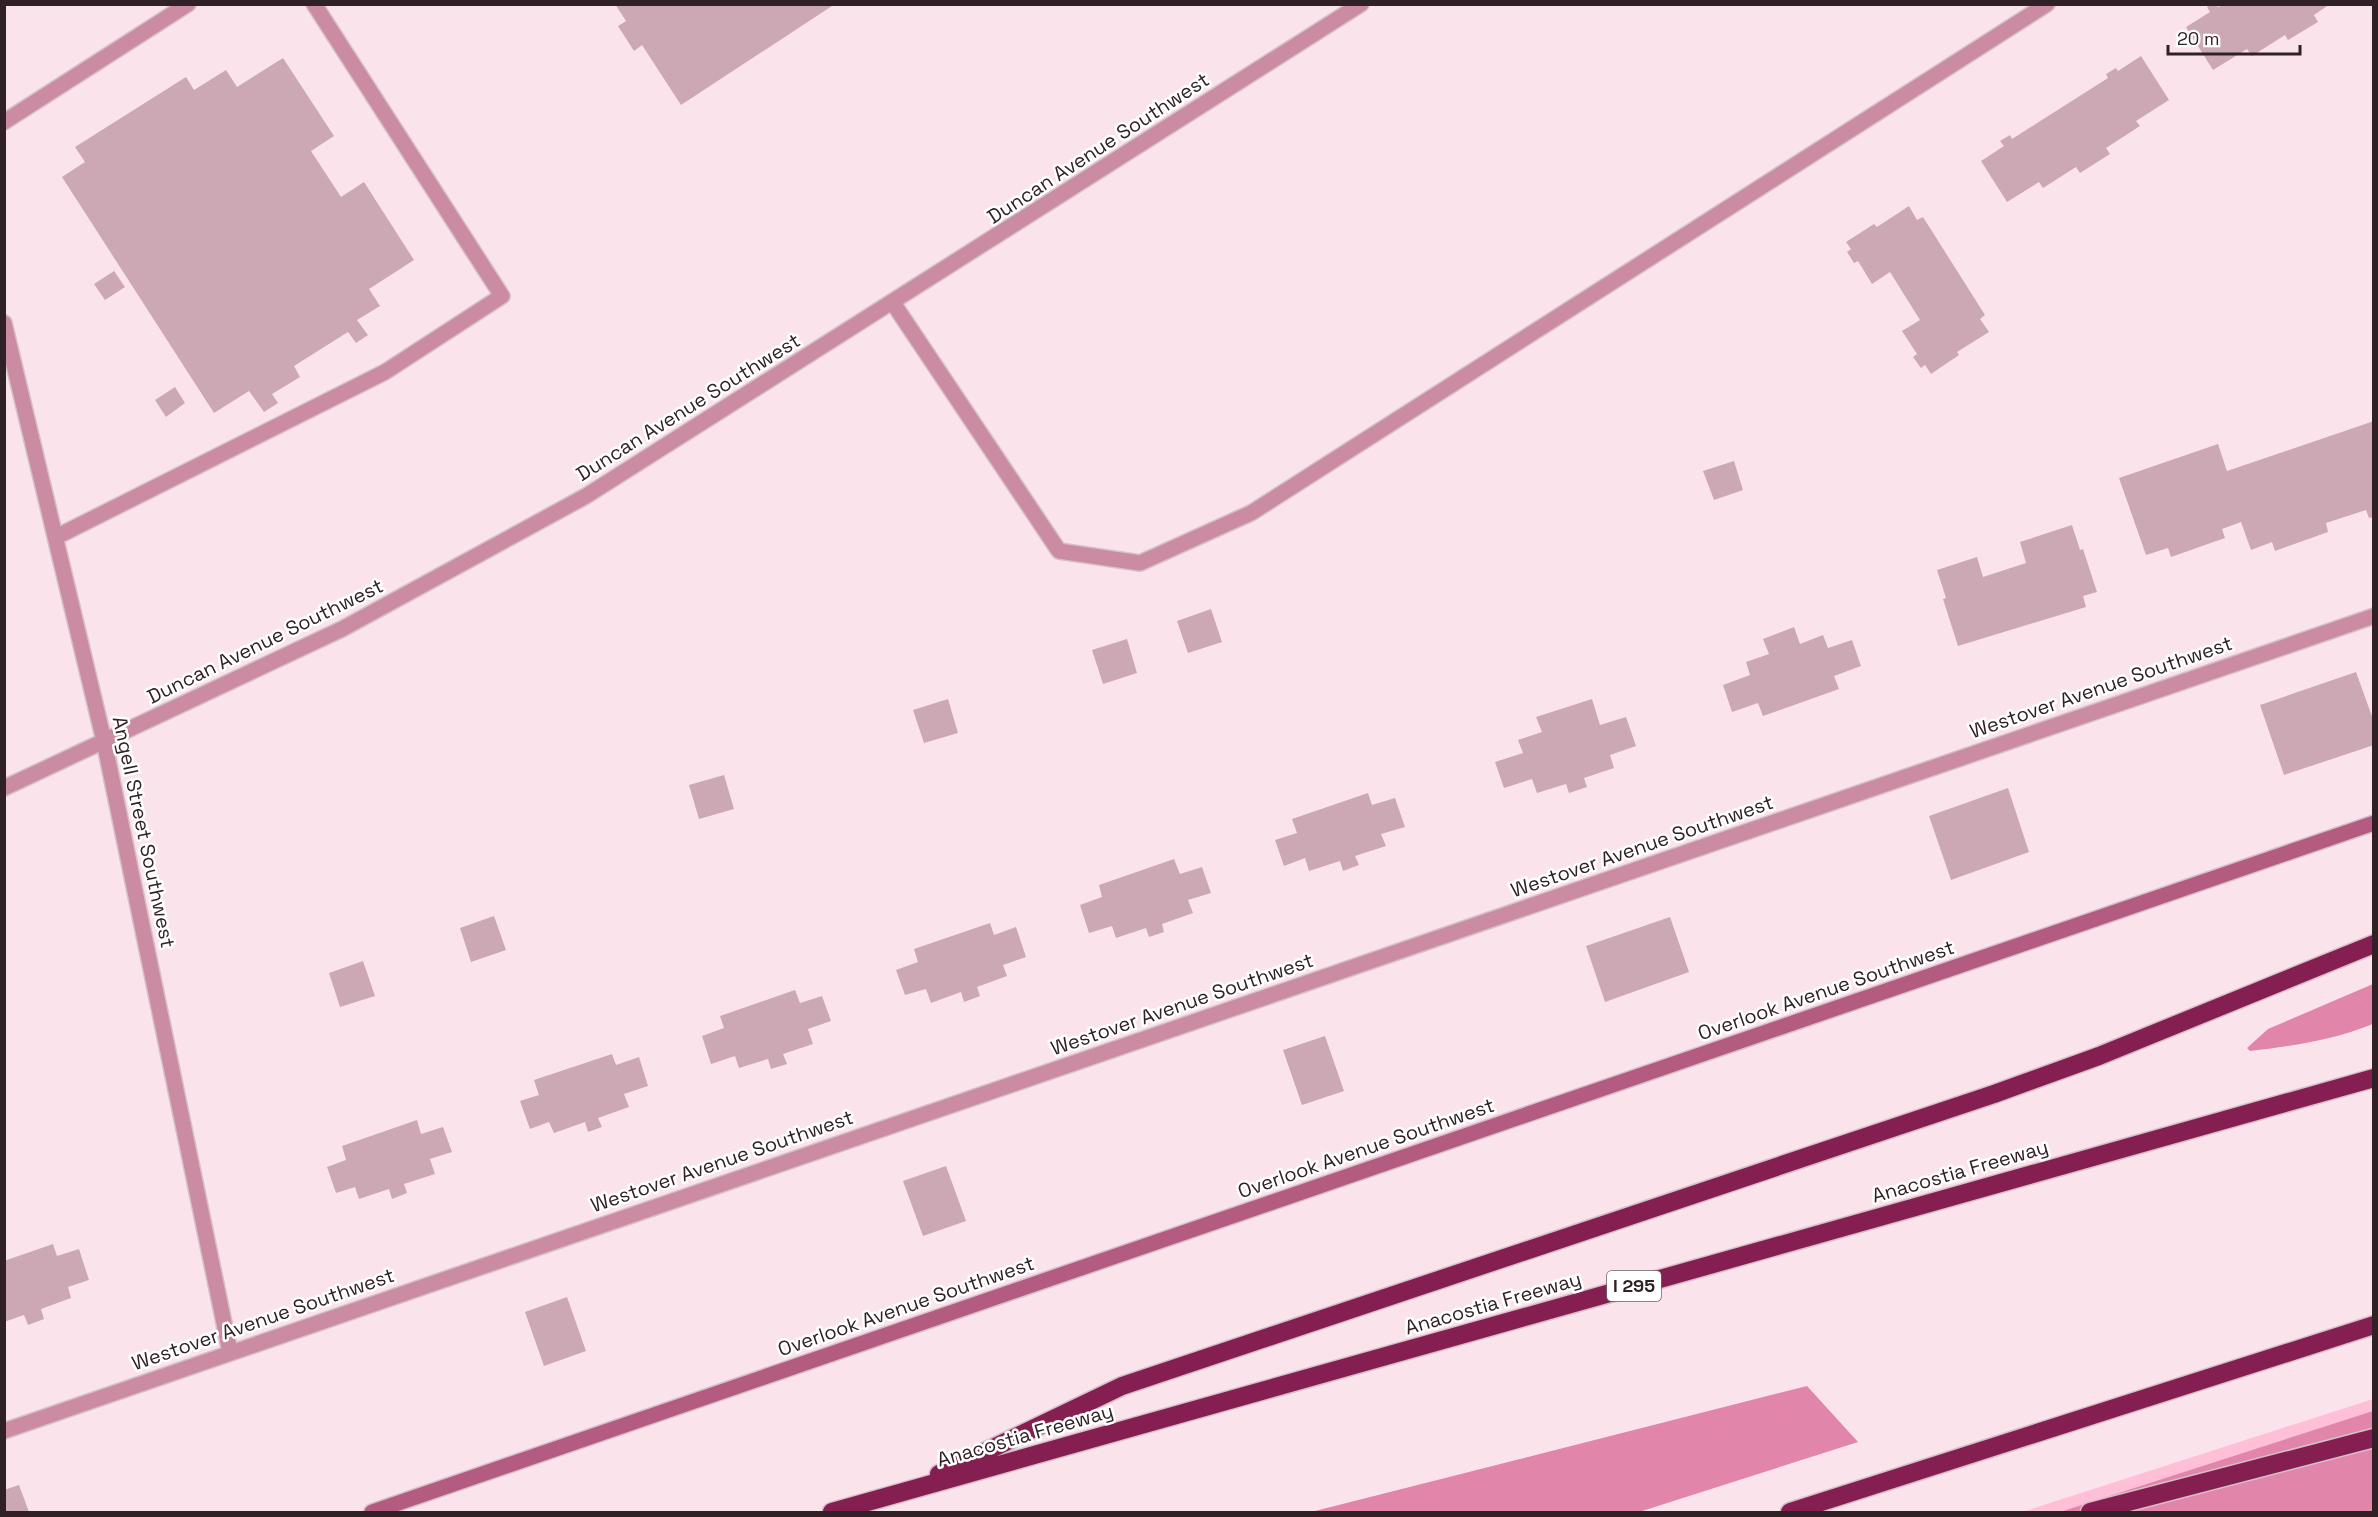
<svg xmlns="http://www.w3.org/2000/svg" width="2378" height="1517" viewBox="0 0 2378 1517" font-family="'Space Grotesk',sans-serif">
<rect width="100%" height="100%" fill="#fbe3ec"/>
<!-- green -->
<path fill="#ffc0d7" d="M 2373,1399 L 2373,1512 L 2022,1512 Z"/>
<!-- forest -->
<path fill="#e185aa" d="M 2373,984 L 2373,1024 C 2333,1040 2294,1046 2250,1051 L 2247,1048 L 2268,1029 Z
M 1807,1386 L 1858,1442 L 1639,1512 L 1311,1512 Z
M 2373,1411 L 2373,1512 L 2060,1512 Z"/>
<!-- building -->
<path fill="#cca8b5" d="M 615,4 L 835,4 L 681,105 L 642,45 L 634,51 L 618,26 L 626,21 Z
M 2211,4 L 2219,7 L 2222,4 L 2330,4 L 2314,15 L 2318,22 L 2288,40 L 2285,35 L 2252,56 L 2247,49 L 2213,70 L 2186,27 L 2210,12 L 2207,7 Z
M 2141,56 L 2169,100 L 2136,121 L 2140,126 L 2106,148 L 2110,154 L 2080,173 L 2076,167 L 2043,188 L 2039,182 L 2007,202 L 1981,161 L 2004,146 L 2000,141 L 2010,135 L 2012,139 L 2108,78 L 2106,74 L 2116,68 L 2118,71 Z
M 283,58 L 334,136 L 311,151 L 341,197 L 364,182 L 414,260 L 369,289 L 380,306 L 357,320 L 368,335 L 356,343 L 348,332 L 294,366 L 300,377 L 272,394 L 278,403 L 264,412 L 249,391 L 214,413 L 62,177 L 85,162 L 75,147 L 186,77 L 194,90 L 226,70 L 237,87 Z
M 1909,206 L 1917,220 L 1923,217 L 1985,315 L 1980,319 L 1989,332 L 1957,352 L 1959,355 L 1931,374 L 1925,365 L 1921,368 L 1913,357 L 1917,354 L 1902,331 L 1920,320 L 1890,272 L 1872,284 L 1858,261 L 1854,263 L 1847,252 L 1851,249 L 1846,242 L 1874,224 L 1877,227 Z
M 114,271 L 125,287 L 105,300 L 94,284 Z
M 175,387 L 185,403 L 166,417 L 155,400 Z
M 2374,421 L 2374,517 L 2369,518 L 2366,510 L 2326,523 L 2328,532 L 2275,551 L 2272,542 L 2251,550 L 2241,522 L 2222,529 L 2225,538 L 2171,557 L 2168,548 L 2146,555 L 2119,478 L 2218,444 L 2227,471 Z
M 1734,461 L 1743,490 L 1714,500 L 1703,471 Z
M 2072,525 L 2080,550 L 2083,549 L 2097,592 L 2083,596 L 2086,607 L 1958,646 L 1943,599 L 1946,598 L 1937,570 L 1977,557 L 1983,577 L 2026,563 L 2020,542 Z
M 1211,609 L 1222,642 L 1188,653 L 1177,621 Z
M 1794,627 L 1800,644 L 1823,635 L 1828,648 L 1852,640 L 1861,666 L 1834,676 L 1839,689 L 1763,716 L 1758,703 L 1732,712 L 1723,685 L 1750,675 L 1746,662 L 1769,654 L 1763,639 Z
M 1127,639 L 1137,673 L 1103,684 L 1092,650 Z
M 2356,672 L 2374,722 L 2374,745 L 2284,775 L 2260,705 Z
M 948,699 L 958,733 L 924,743 L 913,710 Z
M 1592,699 L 1600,725 L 1626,717 L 1636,746 L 1610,755 L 1614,768 L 1584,778 L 1587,787 L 1569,793 L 1566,784 L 1537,793 L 1532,779 L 1504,788 L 1495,762 L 1523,753 L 1518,740 L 1542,732 L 1536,717 Z
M 724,775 L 734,809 L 699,819 L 689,785 Z
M 2008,788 L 2029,852 L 1951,880 L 1929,816 Z
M 1368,793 L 1372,805 L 1395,798 L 1405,827 L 1381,834 L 1386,846 L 1355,856 L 1359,865 L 1343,871 L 1340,861 L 1309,871 L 1305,858 L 1284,866 L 1275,840 L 1297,833 L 1292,819 Z
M 1174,859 L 1180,874 L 1202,867 L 1211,893 L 1188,900 L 1193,913 L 1162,924 L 1164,932 L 1149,937 L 1146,928 L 1116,938 L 1112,926 L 1089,933 L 1080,905 L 1102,897 L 1099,885 Z
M 494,916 L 506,950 L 471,962 L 460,928 Z
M 1670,917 L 1689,972 L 1605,1002 L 1586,946 Z
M 990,923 L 994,935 L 1016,927 L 1026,957 L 1003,965 L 1007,976 L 977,987 L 980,996 L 964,1002 L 961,992 L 931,1003 L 926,989 L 905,995 L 896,970 L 918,962 L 914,949 Z
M 363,961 L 375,996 L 340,1007 L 329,973 Z
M 795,990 L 800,1003 L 822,996 L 831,1021 L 808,1029 L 813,1044 L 783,1054 L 787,1064 L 771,1069 L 768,1059 L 739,1068 L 735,1056 L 711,1064 L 702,1036 L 724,1028 L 720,1016 Z
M 1325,1036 L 1344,1091 L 1302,1105 L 1283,1050 Z
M 612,1054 L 616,1065 L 639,1057 L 648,1086 L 624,1094 L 629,1107 L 598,1118 L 602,1127 L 588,1132 L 585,1122 L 554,1133 L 549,1122 L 530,1129 L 520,1101 L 539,1095 L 534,1080 Z
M 417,1120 L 421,1134 L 443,1127 L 452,1152 L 430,1159 L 435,1174 L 404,1184 L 407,1193 L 392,1199 L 389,1189 L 359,1199 L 355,1187 L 336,1193 L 327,1167 L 346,1160 L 342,1146 Z
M 946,1166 L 966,1221 L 923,1236 L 903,1181 Z
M 53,1244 L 57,1256 L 79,1249 L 89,1280 L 68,1287 L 71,1298 L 41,1309 L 44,1319 L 28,1325 L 24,1315 L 4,1322 L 4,1261 Z
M 567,1297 L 586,1351 L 544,1366 L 525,1312 Z
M 19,1485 L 29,1512 L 4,1512 L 4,1490 Z"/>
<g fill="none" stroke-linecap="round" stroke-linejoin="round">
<!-- lane casing -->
<g stroke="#d6c0c8" stroke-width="18">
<path id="lane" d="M 893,303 L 1059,551 L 1140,563 L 1251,513 L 2047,4
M 56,537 L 385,372 L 502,296 L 314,4"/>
</g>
<!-- street casing -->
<g stroke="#d6c0c8" stroke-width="18">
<path id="street" d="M 4,122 L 188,4
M 4,323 L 104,741 L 230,1352
M 4,788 L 342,629 L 586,496 L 1361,4
M 4,1431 L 2374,616"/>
</g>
<!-- secondary casing -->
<g stroke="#d6c0c8" stroke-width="18">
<path id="secondary" d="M 372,1512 L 2374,823"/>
</g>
<!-- highway casing -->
<g stroke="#d6c0c8" stroke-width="21">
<path id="highway" d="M 939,1474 L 1122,1386 L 1994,1094 L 2099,1056 L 2374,944
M 832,1512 L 2374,1078
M 1790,1512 L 2374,1325
M 2090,1512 L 2374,1438"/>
</g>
<!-- lane -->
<use href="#lane" stroke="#ca8ba3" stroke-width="15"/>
<!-- street -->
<use href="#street" stroke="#ca8ba3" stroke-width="15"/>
<!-- secondary -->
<use href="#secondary" stroke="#b45b81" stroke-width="15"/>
<!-- highway -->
<use href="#highway" stroke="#851f52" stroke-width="18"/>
</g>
<g text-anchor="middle" stroke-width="5" stroke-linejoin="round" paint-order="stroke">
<!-- shield labels -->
<rect fill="#fff" stroke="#6d6467" stroke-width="1.5" x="1607" y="1271" width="54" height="30" rx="4.5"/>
<g font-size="18" font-weight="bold" fill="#2f2126">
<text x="1634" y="1292">I 295</text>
</g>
<!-- street labels -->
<g font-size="20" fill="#2f2126" stroke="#fff">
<text transform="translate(1098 148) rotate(-33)" y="7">Duncan Avenue Southwest</text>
<text transform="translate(688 407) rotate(-32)" y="7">Duncan Avenue Southwest</text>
<text transform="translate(265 641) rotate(-26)" y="7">Duncan Avenue Southwest</text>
<text transform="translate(2101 687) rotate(-19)" y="7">Westover Avenue Southwest</text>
<text transform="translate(144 832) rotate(78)" y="7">Angell Street Southwest</text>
<text transform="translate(1642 846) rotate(-19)" y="7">Westover Avenue Southwest</text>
<text transform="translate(1826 990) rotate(-19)" y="7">Overlook Avenue Southwest</text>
<text transform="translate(1182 1004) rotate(-19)" y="7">Westover Avenue Southwest</text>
<text transform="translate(1366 1148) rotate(-19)" y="7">Overlook Avenue Southwest</text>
<text transform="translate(722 1161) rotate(-19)" y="7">Westover Avenue Southwest</text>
<text transform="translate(1960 1171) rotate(-16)" y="7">Anacostia Freeway</text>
<text transform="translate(1493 1303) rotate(-16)" y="7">Anacostia Freeway</text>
<text transform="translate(906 1306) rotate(-19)" y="7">Overlook Avenue Southwest</text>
<text transform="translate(263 1319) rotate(-19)" y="7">Westover Avenue Southwest</text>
<text transform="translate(1025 1435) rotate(-16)" y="7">Anacostia Freeway</text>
</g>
</g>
<!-- border -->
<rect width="2378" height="1517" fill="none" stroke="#2f2126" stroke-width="12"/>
<!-- scale -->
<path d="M2168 45v9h132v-9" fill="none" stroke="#2f2126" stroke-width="3"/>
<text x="2177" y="45" font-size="18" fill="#2f2126" stroke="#ffffff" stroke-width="4.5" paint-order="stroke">20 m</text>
</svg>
